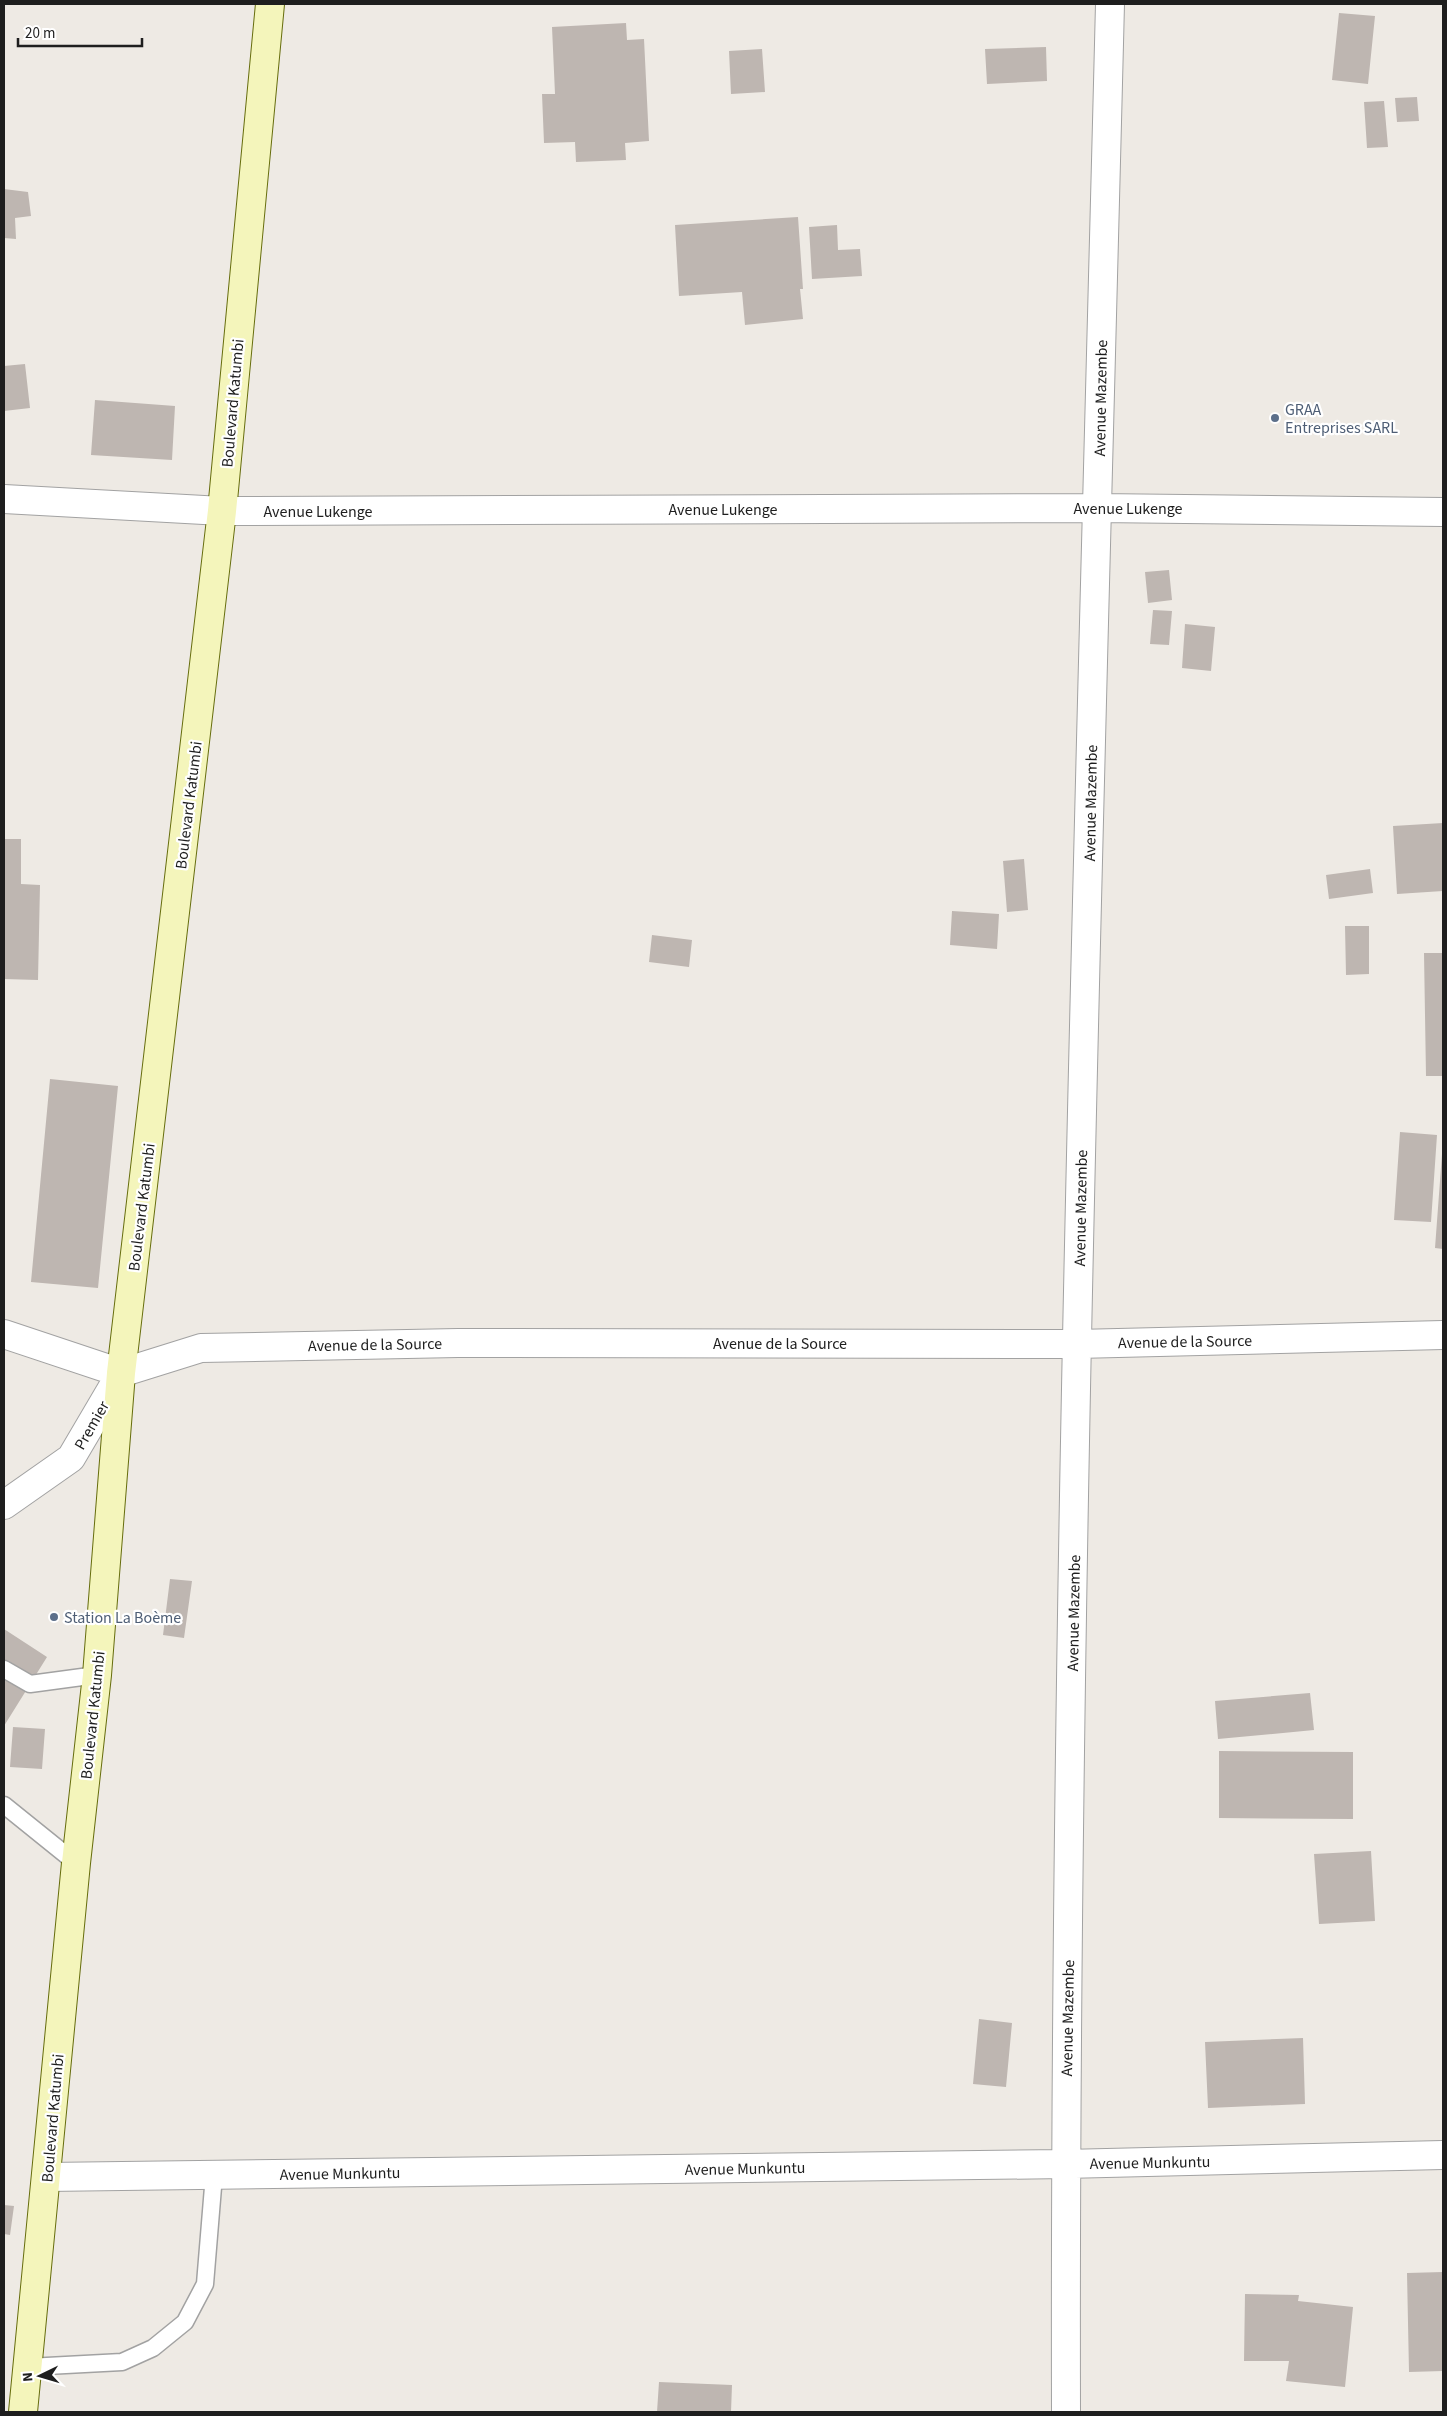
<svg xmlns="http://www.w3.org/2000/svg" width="1447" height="2416" viewBox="0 0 1447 2416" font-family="'Source Sans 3',sans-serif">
<rect width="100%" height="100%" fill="#eeeae4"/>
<!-- building -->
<path fill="#beb6b1" d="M 1339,13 L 1375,16 L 1368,84 L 1332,80 Z
M 626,23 L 627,40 L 644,39 L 649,141 L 625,143 L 626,160 L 576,162 L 575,142 L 544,143 L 542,94 L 555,94 L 552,27 Z
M 1046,47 L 1047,81 L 987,84 L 985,49 Z
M 762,49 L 765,92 L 731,94 L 729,51 Z
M 1417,97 L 1419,121 L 1397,122 L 1395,98 Z
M 1384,101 L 1388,147 L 1367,148 L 1364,102 Z
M 4,189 L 28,192 L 31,216 L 15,218 L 16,239 L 4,238 Z
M 798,217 L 803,289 L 800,289 L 803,319 L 745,325 L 742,292 L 679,296 L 675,225 Z
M 837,225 L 838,250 L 860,249 L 862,276 L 812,279 L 809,227 Z
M 25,364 L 30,408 L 4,411 L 4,366 Z
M 95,400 L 175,406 L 172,460 L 91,455 Z
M 1169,570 L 1172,600 L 1148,603 L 1145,572 Z
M 1153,610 L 1172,611 L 1169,645 L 1150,644 Z
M 1185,624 L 1215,627 L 1211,671 L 1182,668 Z
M 1443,823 L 1443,891 L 1397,894 L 1393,826 Z
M 4,839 L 21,839 L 21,884 L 40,885 L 38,980 L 4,979 Z
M 1024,859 L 1028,910 L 1007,912 L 1003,861 Z
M 1370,869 L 1373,893 L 1329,899 L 1326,875 Z
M 952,911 L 999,914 L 997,949 L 950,945 Z
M 1345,926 L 1369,926 L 1369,974 L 1346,975 Z
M 652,935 L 692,940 L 689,967 L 649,962 Z
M 1424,953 L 1443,953 L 1443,1076 L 1426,1076 Z
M 50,1079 L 118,1086 L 98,1288 L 31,1282 Z
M 1400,1132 L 1437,1135 L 1431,1222 L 1394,1220 Z
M 1442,1154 L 1443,1154 L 1443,1249 L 1435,1248 Z
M 170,1579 L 192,1581 L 184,1638 L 163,1635 Z
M 4,1629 L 47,1657 L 4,1726 Z
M 1310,1693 L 1314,1730 L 1218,1739 L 1215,1701 Z
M 13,1727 L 45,1729 L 42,1769 L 10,1767 Z
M 1219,1751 L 1353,1752 L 1353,1819 L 1219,1818 Z
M 1371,1851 L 1375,1921 L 1319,1924 L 1314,1854 Z
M 979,2019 L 1012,2023 L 1006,2087 L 973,2084 Z
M 1303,2038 L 1305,2104 L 1208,2108 L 1205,2042 Z
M 4,2205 L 14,2206 L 10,2235 L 4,2234 Z
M 1443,2272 L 1443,2371 L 1409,2372 L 1407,2273 Z
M 1245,2294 L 1299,2295 L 1298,2301 L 1353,2307 L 1345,2387 L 1286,2381 L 1289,2361 L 1244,2361 Z
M 659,2382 L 732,2385 L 731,2412 L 657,2412 Z"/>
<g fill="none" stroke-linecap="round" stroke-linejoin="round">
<!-- lane casing -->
<g stroke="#a2a2a2" stroke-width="19">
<path id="lane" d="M 4,1669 L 30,1684 L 97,1675
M 4,1805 L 76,1863
M 28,2367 L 122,2362 L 153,2348 L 185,2322 L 205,2284 L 214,2175"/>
</g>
<!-- street casing -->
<g stroke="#a2a2a2" stroke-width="30">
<path id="street" d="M 4,499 L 222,511 L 1098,508 L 1443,512
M 4,1334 L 121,1373
M 121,1373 L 201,1348 L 458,1343 L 1077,1344 L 1443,1335
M 4,1505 L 71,1458 L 121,1373
M 46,2177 L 1065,2164 L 1443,2155
M 1066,2412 C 1064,1609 1090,806 1110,4"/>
</g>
<!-- secondary casing -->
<g stroke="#666d0d" stroke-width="30">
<path id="secondary" d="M 23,2412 L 76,1863 L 97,1675 L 121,1373 L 222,511 L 270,4"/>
</g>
<!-- lane -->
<use href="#lane" stroke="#fff" stroke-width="16"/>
<!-- street -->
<use href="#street" stroke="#fff" stroke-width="28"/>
<!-- secondary -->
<use href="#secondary" stroke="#f4f5bb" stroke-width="28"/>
</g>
<!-- markers -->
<g fill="#5c6f8a" stroke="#fff" stroke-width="2">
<circle cx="1275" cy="418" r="5"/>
<circle cx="54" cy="1617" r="5"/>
</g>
<g text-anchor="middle" stroke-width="4.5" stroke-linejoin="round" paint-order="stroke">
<!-- street labels -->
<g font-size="16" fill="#1e1e1e" stroke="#fff">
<text transform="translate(1100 398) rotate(-89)" y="6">Avenue Mazembe</text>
<text transform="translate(232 403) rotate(-85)" y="6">Boulevard Katumbi</text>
<text x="1128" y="514">Avenue Lukenge</text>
<text x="723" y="515">Avenue Lukenge</text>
<text x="318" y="517">Avenue Lukenge</text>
<text transform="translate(1090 803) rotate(-89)" y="6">Avenue Mazembe</text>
<text transform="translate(188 805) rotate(-83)" y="6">Boulevard Katumbi</text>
<text transform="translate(141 1207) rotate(-83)" y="6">Boulevard Katumbi</text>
<text transform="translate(1080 1208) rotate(-89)" y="6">Avenue Mazembe</text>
<text transform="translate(1185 1341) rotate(-1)" y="6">Avenue de la Source</text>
<text x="780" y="1349">Avenue de la Source</text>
<text transform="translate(375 1344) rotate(-1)" y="6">Avenue de la Source</text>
<text transform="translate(91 1425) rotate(-60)" y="6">Premier</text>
<text transform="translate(1073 1613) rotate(-89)" y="6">Avenue Mazembe</text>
<text transform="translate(92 1715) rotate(-84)" y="6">Boulevard Katumbi</text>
<text transform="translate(1067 2018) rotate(-89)" y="6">Avenue Mazembe</text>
<text transform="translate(52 2118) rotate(-85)" y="6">Boulevard Katumbi</text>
<text transform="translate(1150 2162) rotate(-1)" y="6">Avenue Munkuntu</text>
<text transform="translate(745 2168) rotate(-1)" y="6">Avenue Munkuntu</text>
<text transform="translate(340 2173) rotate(-1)" y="6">Avenue Munkuntu</text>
</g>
<!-- service labels -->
<g font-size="16" fill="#4e5e75" stroke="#fff" text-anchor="start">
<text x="1285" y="415">GRAA<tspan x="1285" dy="18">Entreprises SARL</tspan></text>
<text x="64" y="1623">Station La Boème</text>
</g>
</g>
<!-- border -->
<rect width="1447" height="2416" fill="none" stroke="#1e1e1e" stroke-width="10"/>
<!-- north arrow -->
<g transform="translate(40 2376) rotate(265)" stroke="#ffffff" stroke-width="4" paint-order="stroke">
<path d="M0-4L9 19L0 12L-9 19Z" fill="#1e1e1e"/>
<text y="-8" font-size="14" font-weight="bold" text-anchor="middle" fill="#1e1e1e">N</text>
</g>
<!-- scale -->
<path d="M18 38v8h124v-8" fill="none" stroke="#1e1e1e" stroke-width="2.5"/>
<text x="25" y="38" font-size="15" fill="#1e1e1e" stroke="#ffffff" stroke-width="4" paint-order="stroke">20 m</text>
</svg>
